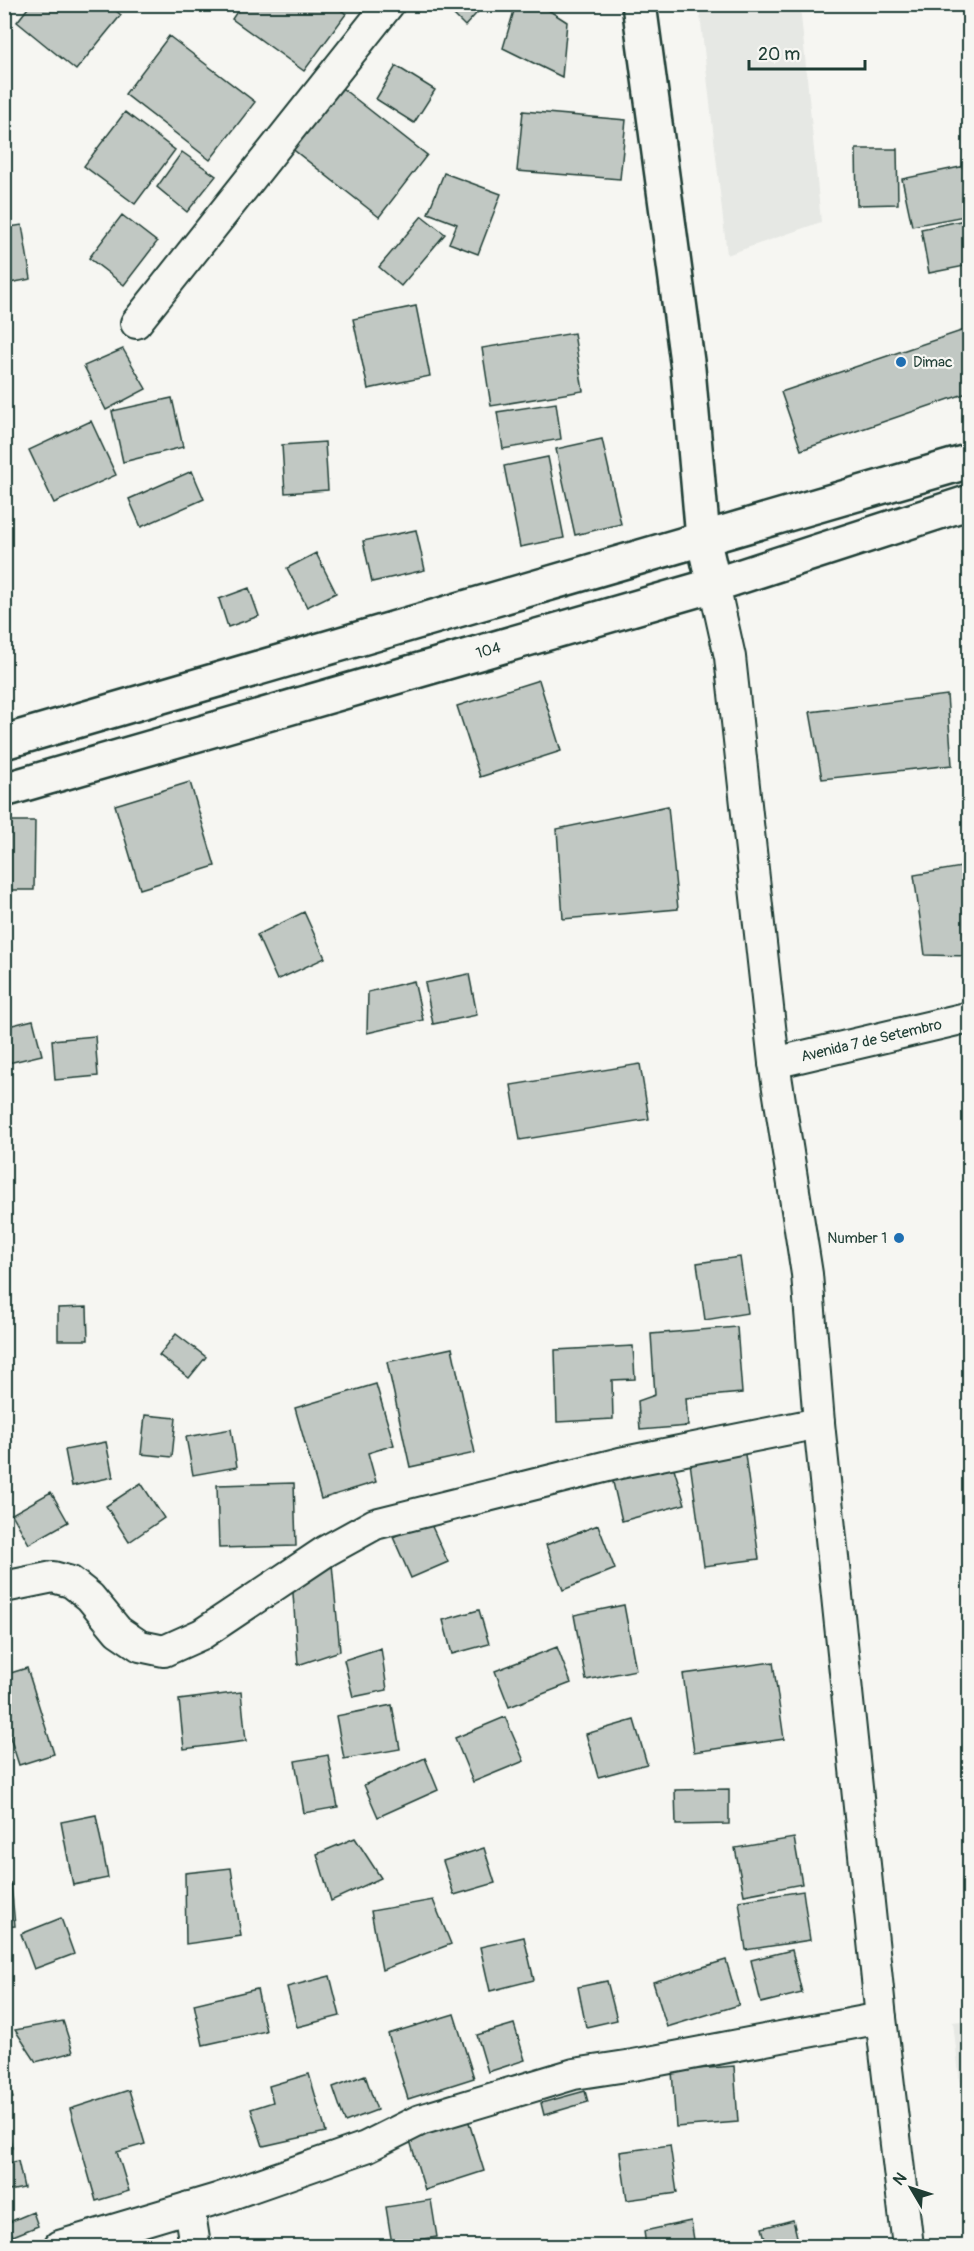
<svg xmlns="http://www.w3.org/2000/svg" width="974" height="2251" viewBox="0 0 974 2251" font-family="Pangolin,sans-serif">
<rect width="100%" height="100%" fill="#f6f6f2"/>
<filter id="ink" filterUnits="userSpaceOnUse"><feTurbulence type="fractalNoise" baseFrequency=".0167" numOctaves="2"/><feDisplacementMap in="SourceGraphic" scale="12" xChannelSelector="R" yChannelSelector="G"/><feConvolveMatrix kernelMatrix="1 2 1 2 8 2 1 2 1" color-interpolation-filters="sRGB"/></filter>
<g filter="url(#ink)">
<!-- built -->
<path fill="#e6e8e4" d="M 699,5 L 800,5 L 821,222 L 727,255 Z
M 969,2020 L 970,2020 L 969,2162 L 953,2022 Z"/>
<!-- building -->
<path fill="#c1c8c3" stroke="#1f3d34" stroke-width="1.5" d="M 31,4 L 108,4 L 121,15 L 76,70 L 17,22 Z
M 242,4 L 333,4 L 346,14 L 304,71 L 232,19 Z
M 443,4 L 485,4 L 465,26 Z
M 516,4 L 539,4 L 567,22 L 562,77 L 503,48 Z
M 169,36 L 255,102 L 210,160 L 125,94 Z
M 396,66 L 435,90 L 414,123 L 376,99 Z
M 338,85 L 427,155 L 379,217 L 290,147 Z
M 523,111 L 626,120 L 620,179 L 517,171 Z
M 125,112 L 175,150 L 135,204 L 84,166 Z
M 856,149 L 897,149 L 898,204 L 857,205 Z
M 182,152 L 216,176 L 187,212 L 157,187 Z
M 970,165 L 970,215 L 912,226 L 902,179 Z
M 444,173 L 501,194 L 478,254 L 449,243 L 457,224 L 428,213 Z
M 122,215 L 157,242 L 124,285 L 89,258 Z
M 422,216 L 445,234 L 401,286 L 379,267 Z
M 970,219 L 970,265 L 929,273 L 921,229 Z
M 22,225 L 31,279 L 4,284 L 4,228 Z
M 416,306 L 430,376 L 368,389 L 353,319 Z
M 970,328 L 970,392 L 801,450 L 781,392 Z
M 574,333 L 583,391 L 491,406 L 482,348 Z
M 123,349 L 146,389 L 106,410 L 84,366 Z
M 172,398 L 183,447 L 123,462 L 112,411 Z
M 556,403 L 561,439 L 503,449 L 497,412 Z
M 91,421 L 116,475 L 54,503 L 29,450 Z
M 602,439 L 621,524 L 575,535 L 556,449 Z
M 325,442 L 328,490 L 285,493 L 282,445 Z
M 548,457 L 564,538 L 520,547 L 504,466 Z
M 192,471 L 204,499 L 141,527 L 129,499 Z
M 416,530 L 425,570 L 372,582 L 363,541 Z
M 316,553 L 336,593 L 307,607 L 287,568 Z
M 249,588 L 259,616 L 228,627 L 219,599 Z
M 539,680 L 561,751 L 480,777 L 457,706 Z
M 947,695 L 952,765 L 822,779 L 810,712 Z
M 190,782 L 215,866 L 140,889 L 115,805 Z
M 668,806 L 678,909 L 563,919 L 557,829 Z
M 4,821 L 35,821 L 34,890 L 4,890 Z
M 961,867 L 970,904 L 970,956 L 925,955 L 914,875 Z
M 304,912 L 325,958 L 277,980 L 257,935 Z
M 469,974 L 477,1015 L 433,1024 L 425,983 Z
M 414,981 L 423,1020 L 367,1033 L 368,992 Z
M 33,1020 L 42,1055 L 4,1064 L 4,1027 Z
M 95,1036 L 98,1076 L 55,1080 L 52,1040 Z
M 640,1064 L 649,1119 L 520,1140 L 511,1085 Z
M 740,1257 L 748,1313 L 705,1320 L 697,1263 Z
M 87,1307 L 88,1340 L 58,1340 L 58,1308 Z
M 737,1327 L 742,1393 L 686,1398 L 688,1426 L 640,1430 L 638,1401 L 655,1395 L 651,1334 Z
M 176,1334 L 206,1357 L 189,1378 L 159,1355 Z
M 633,1346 L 635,1379 L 612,1380 L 613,1419 L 557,1422 L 555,1350 Z
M 452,1348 L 475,1453 L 410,1467 L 387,1362 Z
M 376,1384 L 394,1445 L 368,1453 L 376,1482 L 321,1499 L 295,1408 Z
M 145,1415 L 176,1418 L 172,1457 L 141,1454 Z
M 231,1429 L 237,1467 L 193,1475 L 186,1437 Z
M 106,1442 L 113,1477 L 72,1486 L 65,1450 Z
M 744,1447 L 759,1559 L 704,1566 L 689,1455 Z
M 672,1462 L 685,1504 L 622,1521 L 612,1478 Z
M 141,1483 L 164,1518 L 129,1542 L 106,1506 Z
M 294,1483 L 296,1546 L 219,1548 L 217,1485 Z
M 51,1492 L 68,1522 L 29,1544 L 12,1514 Z
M 429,1520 L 448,1562 L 411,1578 L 393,1537 Z
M 598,1525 L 615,1569 L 563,1590 L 546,1545 Z
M 332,1564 L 340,1651 L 298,1665 L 292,1579 Z
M 624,1605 L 636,1670 L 586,1680 L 574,1615 Z
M 479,1610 L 489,1644 L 452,1654 L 443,1620 Z
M 557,1647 L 571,1683 L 509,1707 L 495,1671 Z
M 381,1648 L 387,1690 L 353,1697 L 344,1660 Z
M 773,1662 L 784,1739 L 694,1752 L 683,1674 Z
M 27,1668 L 54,1754 L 19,1765 L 4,1718 L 4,1675 Z
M 241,1692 L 246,1741 L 184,1749 L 179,1700 Z
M 392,1705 L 400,1749 L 344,1759 L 336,1716 Z
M 505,1717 L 524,1761 L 473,1782 L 455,1738 Z
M 634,1720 L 647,1764 L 598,1777 L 586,1734 Z
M 328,1755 L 338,1807 L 304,1813 L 295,1761 Z
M 425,1758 L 438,1790 L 378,1817 L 364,1785 Z
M 729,1789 L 729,1824 L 676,1825 L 675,1790 Z
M 96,1815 L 108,1878 L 73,1885 L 61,1822 Z
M 355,1838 L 381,1878 L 331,1901 L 317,1854 Z
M 794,1838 L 802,1884 L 744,1895 L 735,1848 Z
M 484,1848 L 495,1883 L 454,1895 L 443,1861 Z
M 231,1868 L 241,1936 L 186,1944 L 185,1873 Z
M 11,1883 L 15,1926 L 4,1927 L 4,1884 Z
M 803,1891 L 810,1940 L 746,1950 L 739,1901 Z
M 433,1900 L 451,1944 L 382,1970 L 371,1911 Z
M 61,1918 L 74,1954 L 34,1969 L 21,1934 Z
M 524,1937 L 534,1980 L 490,1991 L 480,1947 Z
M 792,1950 L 802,1993 L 761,2003 L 751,1960 Z
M 726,1960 L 739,2005 L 667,2027 L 653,1982 Z
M 330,1976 L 340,2016 L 297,2027 L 287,1987 Z
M 607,1981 L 617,2020 L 586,2027 L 578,1987 Z
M 257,1989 L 266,2031 L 203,2045 L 194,2004 Z
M 454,2014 L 474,2078 L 408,2099 L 388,2034 Z
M 63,2021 L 73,2052 L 36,2062 L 15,2030 Z
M 514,2024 L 525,2060 L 488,2072 L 477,2035 Z
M 734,2066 L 738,2122 L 676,2127 L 672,2071 Z
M 4,2072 L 13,2098 L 4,2101 Z
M 309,2074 L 326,2132 L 263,2146 L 251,2109 L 273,2102 L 269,2086 Z
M 365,2075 L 377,2110 L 345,2122 L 333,2087 Z
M 129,2090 L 145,2144 L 117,2152 L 129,2191 L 96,2201 L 70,2109 Z
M 585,2091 L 588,2102 L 544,2115 L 541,2103 Z
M 4,2113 L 12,2148 L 4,2150 Z
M 467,2116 L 484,2171 L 425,2190 L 408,2134 Z
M 670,2145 L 677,2193 L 627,2200 L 620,2152 Z
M 18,2161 L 24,2188 L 4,2192 L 4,2164 Z
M 431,2200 L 437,2237 L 392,2244 L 386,2207 Z
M 33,2212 L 38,2226 L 13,2236 L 7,2223 Z
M 793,2220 L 799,2245 L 767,2246 L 762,2228 Z
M 691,2221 L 695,2246 L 646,2246 L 644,2231 Z
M 142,2240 L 144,2246 L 114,2246 Z"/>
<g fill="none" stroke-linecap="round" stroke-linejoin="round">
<!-- minor casing -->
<g stroke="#1f3d34" stroke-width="34">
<g id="minor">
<path d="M 136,323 L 389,4"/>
<path d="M 714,585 L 730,657 L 774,1063 L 807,1274 L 819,1423 L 881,2018 L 908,2246"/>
<path id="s1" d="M 774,1063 L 970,1017"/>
<path d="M 4,1587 L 53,1577 L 71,1582 L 90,1597 L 118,1631 L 140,1646 L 164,1651 L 202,1634 L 326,1551 L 375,1524 L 620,1463 L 819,1423"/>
<path d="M 189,2207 L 195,2246"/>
<path d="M 59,2246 L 220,2198 L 366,2147 L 420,2120 L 574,2074 L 633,2065 L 881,2018"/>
</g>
</g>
<!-- tertiary casing -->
<g stroke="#1f3d34" stroke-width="38">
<g id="tertiary">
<path d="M 639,4 L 688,369 L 703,538 L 714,585"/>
<path d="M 4,742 L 970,461"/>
<path id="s2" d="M 4,790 L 714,585 L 970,502"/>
</g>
</g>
<!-- minor -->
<use href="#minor" stroke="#f6f6f2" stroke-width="30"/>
<!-- tertiary -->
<use href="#tertiary" stroke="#f6f6f2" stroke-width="33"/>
</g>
</g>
<!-- markers -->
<g fill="#1f6fb2" stroke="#f6f6f2" stroke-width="2">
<circle cx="901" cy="362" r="6"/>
<circle cx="899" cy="1238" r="6"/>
</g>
<g text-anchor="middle" stroke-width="4.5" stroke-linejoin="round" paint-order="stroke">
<!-- poi labels -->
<g font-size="15" fill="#1f3d34" stroke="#f6f6f2" text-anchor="start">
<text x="913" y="367">Dimac</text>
<text x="887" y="1243" text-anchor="end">Number 1</text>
</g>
<!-- street labels -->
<g font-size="15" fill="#1f3d34" stroke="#f6f6f2">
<text dy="5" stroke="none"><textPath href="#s2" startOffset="504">104</textPath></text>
<text dy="5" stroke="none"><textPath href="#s1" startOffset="100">Avenida 7 de Setembro</textPath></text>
</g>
</g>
<!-- margin -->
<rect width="974" height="2251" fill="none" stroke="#f6f6f2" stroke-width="24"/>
<rect x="12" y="12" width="950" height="2227" fill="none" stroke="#1f3d34" stroke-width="2" filter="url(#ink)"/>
<!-- north arrow -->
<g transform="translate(911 2188) rotate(309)" stroke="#f6f6f2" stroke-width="4.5" paint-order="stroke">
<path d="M0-4.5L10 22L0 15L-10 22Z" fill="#1f3d34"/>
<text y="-9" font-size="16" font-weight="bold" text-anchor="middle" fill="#1f3d34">N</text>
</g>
<!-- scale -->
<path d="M749 60v9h116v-9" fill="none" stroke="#1f3d34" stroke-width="3"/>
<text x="758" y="60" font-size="18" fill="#1f3d34" stroke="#f6f6f2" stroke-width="4.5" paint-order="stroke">20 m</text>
</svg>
